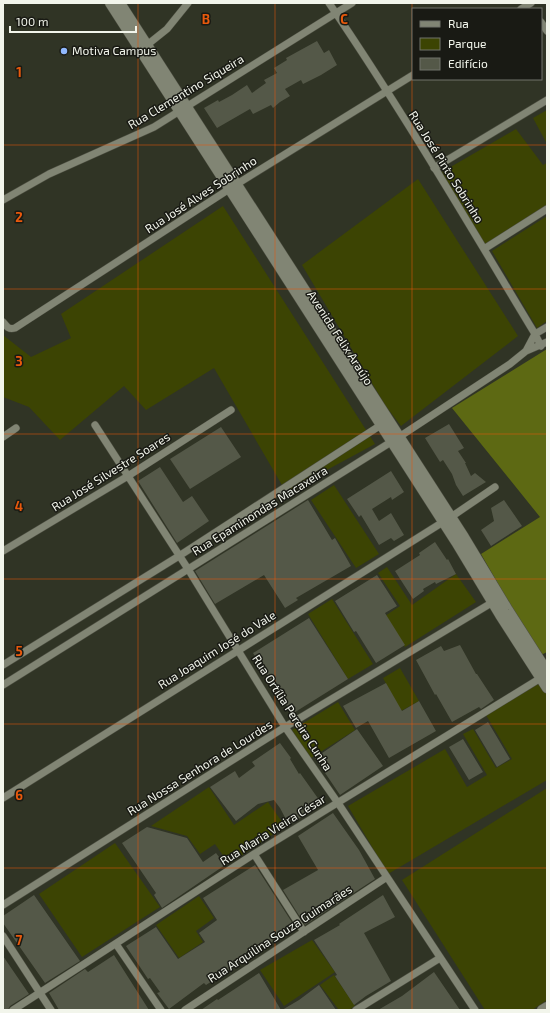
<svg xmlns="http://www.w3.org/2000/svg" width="550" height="1013" viewBox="0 0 550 1013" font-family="'Exo 2',sans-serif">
<rect width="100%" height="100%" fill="#303425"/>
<!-- green -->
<path fill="#3c4403" d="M 547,110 L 547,144 L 533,118 Z
M 516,129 L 543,165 L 547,163 L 547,207 L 488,247 L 478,240 L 442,172 Z
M 418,179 L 518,336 L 401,426 L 385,405 L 302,265 Z
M 223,206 L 375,444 L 286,492 L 214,368 L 146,410 L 124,386 L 60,440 L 29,407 L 3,397 L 3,335 L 31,357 L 71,338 L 61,314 Z
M 547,216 L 547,321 L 537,328 L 492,251 Z
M 334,485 L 379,554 L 356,568 L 311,500 Z
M 387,567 L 412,605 L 456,574 L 476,602 L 405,647 L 385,616 L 400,606 L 378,573 Z
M 332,599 L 373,664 L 348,679 L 308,614 Z
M 400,668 L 419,701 L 401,711 L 383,678 Z
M 540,683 L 547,694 L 547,780 L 388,874 L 348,806 L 445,749 L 467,787 L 487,775 L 463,734 L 473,729 L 496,768 L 512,759 L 486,715 Z
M 338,702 L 355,730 L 311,758 L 292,730 Z
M 209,787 L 234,825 L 268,802 L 285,826 L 229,864 L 215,844 L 200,854 L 187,836 L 151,826 Z
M 547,788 L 547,1000 L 532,1010 L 485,1010 L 402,880 Z
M 115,843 L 160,907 L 82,957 L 39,894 Z
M 199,896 L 214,918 L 196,931 L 203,942 L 179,958 L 156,925 Z
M 312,940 L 335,972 L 284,1006 L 260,970 Z
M 334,975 L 355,1006 L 349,1010 L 339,1010 L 320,985 Z"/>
<!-- forest -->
<path fill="#5d6913" d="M 547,349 L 547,652 L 539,656 L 481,554 L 540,517 L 452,408 Z"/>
<!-- building -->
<path fill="#545848" d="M 317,41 L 324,53 L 329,50 L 337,65 L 321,75 L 303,84 L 301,80 L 285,89 L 290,96 L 280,102 L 273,108 L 271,105 L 253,114 L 250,109 L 217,128 L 204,108 L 218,100 L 219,102 L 232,95 L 247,85 L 252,93 L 266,83 L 264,80 L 277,73 L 274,68 L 287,60 L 286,58 Z
M 449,424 L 464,448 L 458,451 L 466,463 L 465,463 L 471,476 L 475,473 L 486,482 L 463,496 L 456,485 L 452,474 L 443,460 L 440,462 L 425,438 Z
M 221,427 L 241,457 L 190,489 L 170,459 Z
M 160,467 L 183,502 L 192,496 L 209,521 L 177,543 L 138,481 Z
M 391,471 L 404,492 L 392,500 L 391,497 L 372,509 L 379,521 L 391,513 L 404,535 L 394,541 L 391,538 L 379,545 L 361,515 L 359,517 L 347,499 Z
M 308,500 L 332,540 L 335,538 L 351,566 L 296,598 L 298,600 L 285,608 L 264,575 L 215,604 L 195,571 Z
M 504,500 L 522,526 L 491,546 L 481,530 L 494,521 L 491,508 Z
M 435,542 L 447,560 L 448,559 L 456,574 L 436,584 L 435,582 L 423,589 L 424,591 L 413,599 L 395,571 L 420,555 L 419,553 Z
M 377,575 L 397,606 L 385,613 L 405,645 L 376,663 L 356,631 L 354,632 L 335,601 Z
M 309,618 L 348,679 L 292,714 L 253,653 Z
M 460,645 L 476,674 L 477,674 L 494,700 L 481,709 L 479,707 L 452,722 L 436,694 L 435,695 L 416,660 L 441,646 L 444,651 Z
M 386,683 L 402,711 L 419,701 L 436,731 L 389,758 L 368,721 L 356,728 L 343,706 Z
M 488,722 L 510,759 L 497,767 L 475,730 Z
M 357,729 L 383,766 L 340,795 L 315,758 Z
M 463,739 L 483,772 L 469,780 L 449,747 Z
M 280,743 L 291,758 L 290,759 L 299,774 L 300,773 L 322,804 L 289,825 L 280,808 L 274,800 L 258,804 L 236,821 L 210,787 L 235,771 L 239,778 L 255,766 L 252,762 Z
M 333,813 L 359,850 L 375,879 L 305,925 L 283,890 L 318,870 L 298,836 Z
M 147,827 L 187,838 L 203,862 L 216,853 L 225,865 L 162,908 L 154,895 L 156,893 L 122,843 Z
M 255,865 L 295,927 L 206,985 L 204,983 L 169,1009 L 157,993 L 160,992 L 150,978 L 148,979 L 126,946 L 156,927 L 178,959 L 205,942 L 199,933 L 217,920 L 203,898 Z
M 34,895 L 80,961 L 45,983 L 3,923 L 3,916 Z
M 383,895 L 395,917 L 364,933 L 391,981 L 366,996 L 354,1005 L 335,976 L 337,975 L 314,940 L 340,925 L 339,924 Z
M 114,955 L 149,1010 L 59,1010 L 49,993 L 85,969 L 88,972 Z
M 3,956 L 29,994 L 10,1006 L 8,1010 L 3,1010 Z
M 434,972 L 460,1010 L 378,1010 L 402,996 Z
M 259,973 L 281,1010 L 201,1010 L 217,999 L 218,1000 Z
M 319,985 L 336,1010 L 282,1010 L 299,1000 Z"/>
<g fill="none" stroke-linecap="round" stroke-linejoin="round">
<!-- minor casing -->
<g stroke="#4d4f42" stroke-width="8">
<path id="minor" d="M 329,3 C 402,110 468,223 535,334 L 541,346
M 521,9 L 531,3
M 541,22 L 547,31
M 147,45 L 167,29 L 188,3
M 434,168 L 547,100
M 3,200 L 49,174 L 154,127 L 352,3
M 484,249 L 547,209
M 3,322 C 7,327 9,330 15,328 L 237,184 L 413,75
M 526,351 L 547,342
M 95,425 L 188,569 L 285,727 L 338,803 L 475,1010
M 3,437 L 16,428
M 451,517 L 495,487
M 3,551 L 128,476 L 231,410
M 3,665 L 179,556 L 384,423
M 3,685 L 399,437 L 510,364 L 526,351 L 535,334 L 547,327
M 3,798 L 443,522
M 254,854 L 304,932
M 3,905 L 285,727 L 493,602
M 3,936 L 51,1010
M 116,944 L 161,1010
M 13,1010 L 254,854 L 544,676
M 185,1010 L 387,877
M 356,1010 L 440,958"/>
</g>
<!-- secondary casing -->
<g stroke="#4d4f42" stroke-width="11">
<path id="secondary" d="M 110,3 L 456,542 L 500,615 L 547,688
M 120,3 L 464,537 L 508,610 L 547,671
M 542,1010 L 547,1007"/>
</g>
<!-- minor -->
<use href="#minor" stroke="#818574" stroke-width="7"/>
<!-- secondary -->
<use href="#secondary" stroke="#818574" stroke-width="10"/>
</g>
<!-- grid -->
<path fill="none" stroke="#e8590c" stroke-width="1" stroke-opacity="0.55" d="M 138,3 L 138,1010M 275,3 L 275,1010M 412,3 L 412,1010M 3,145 L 547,145M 3,289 L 547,289M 3,434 L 547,434M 3,579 L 547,579M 3,724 L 547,724M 3,868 L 547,868"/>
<!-- markers -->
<circle fill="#90b8fd" stroke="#191a14" stroke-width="1.5" cx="64" cy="51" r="4"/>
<g text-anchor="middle" stroke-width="3" stroke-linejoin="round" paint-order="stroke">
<!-- poi labels -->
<g font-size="12" fill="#f2f5eb" stroke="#191a14" text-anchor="start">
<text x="72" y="55">Motiva Campus</text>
</g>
<!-- street labels -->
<g font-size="12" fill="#f2f5eb" stroke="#191a14">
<text transform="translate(186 92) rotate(-31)" y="4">Rua Clementino Siqueira</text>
<text transform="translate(446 167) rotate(58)" y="4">Rua José Pinto Sobrinho</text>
<text transform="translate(201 195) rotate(-33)" y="4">Rua José Alves Sobrinho</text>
<text transform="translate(340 338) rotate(57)" y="4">Avenida Felix Araújo</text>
<text transform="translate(111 472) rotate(-32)" y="4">Rua José Silvestre Soares</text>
<text transform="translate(260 511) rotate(-32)" y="4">Rua Epaminondas Macaxeira</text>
<text transform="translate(217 650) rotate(-32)" y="4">Rua Joaquim José do Vale</text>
<text transform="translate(292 713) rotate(57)" y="4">Rua Ortília Pereira Cunha</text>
<text transform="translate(200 768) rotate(-32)" y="4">Rua Nossa Senhora de Lourdes</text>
<text transform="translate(273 830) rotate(-32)" y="4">Rua Maria Vieira César</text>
<text transform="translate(280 934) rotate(-33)" y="4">Rua Arquilina Souza Guimarães</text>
</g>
</g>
<g font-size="13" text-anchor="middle" font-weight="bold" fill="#e8590c" stroke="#191a14" stroke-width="3" stroke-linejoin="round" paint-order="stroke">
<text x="206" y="24">B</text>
<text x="344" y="24">C</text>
<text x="19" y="77">1</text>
<text x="19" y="222">2</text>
<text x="19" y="366">3</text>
<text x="19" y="511">4</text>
<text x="19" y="656">5</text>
<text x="19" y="800">6</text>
<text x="19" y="945">7</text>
</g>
<!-- border -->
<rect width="550" height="1013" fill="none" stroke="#f2f5eb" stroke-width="8"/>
<!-- legend -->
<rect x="412" y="8" width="130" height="72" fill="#191a14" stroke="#70726a"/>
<rect x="420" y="21" width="20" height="6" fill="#818574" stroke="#70726a"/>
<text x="448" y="28" font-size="12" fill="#f2f5eb">Rua</text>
<rect x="420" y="38" width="20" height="12" fill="#3c4403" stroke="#70726a"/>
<text x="448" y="48" font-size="12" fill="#f2f5eb">Parque</text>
<rect x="420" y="58" width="20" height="12" fill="#545848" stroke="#70726a"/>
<text x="448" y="68" font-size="12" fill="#f2f5eb">Edifício</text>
<!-- scale -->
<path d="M10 26v6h126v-6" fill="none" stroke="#f2f5eb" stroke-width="2"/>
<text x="16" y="26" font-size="12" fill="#f2f5eb" stroke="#191a14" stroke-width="3" paint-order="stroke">100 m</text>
</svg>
